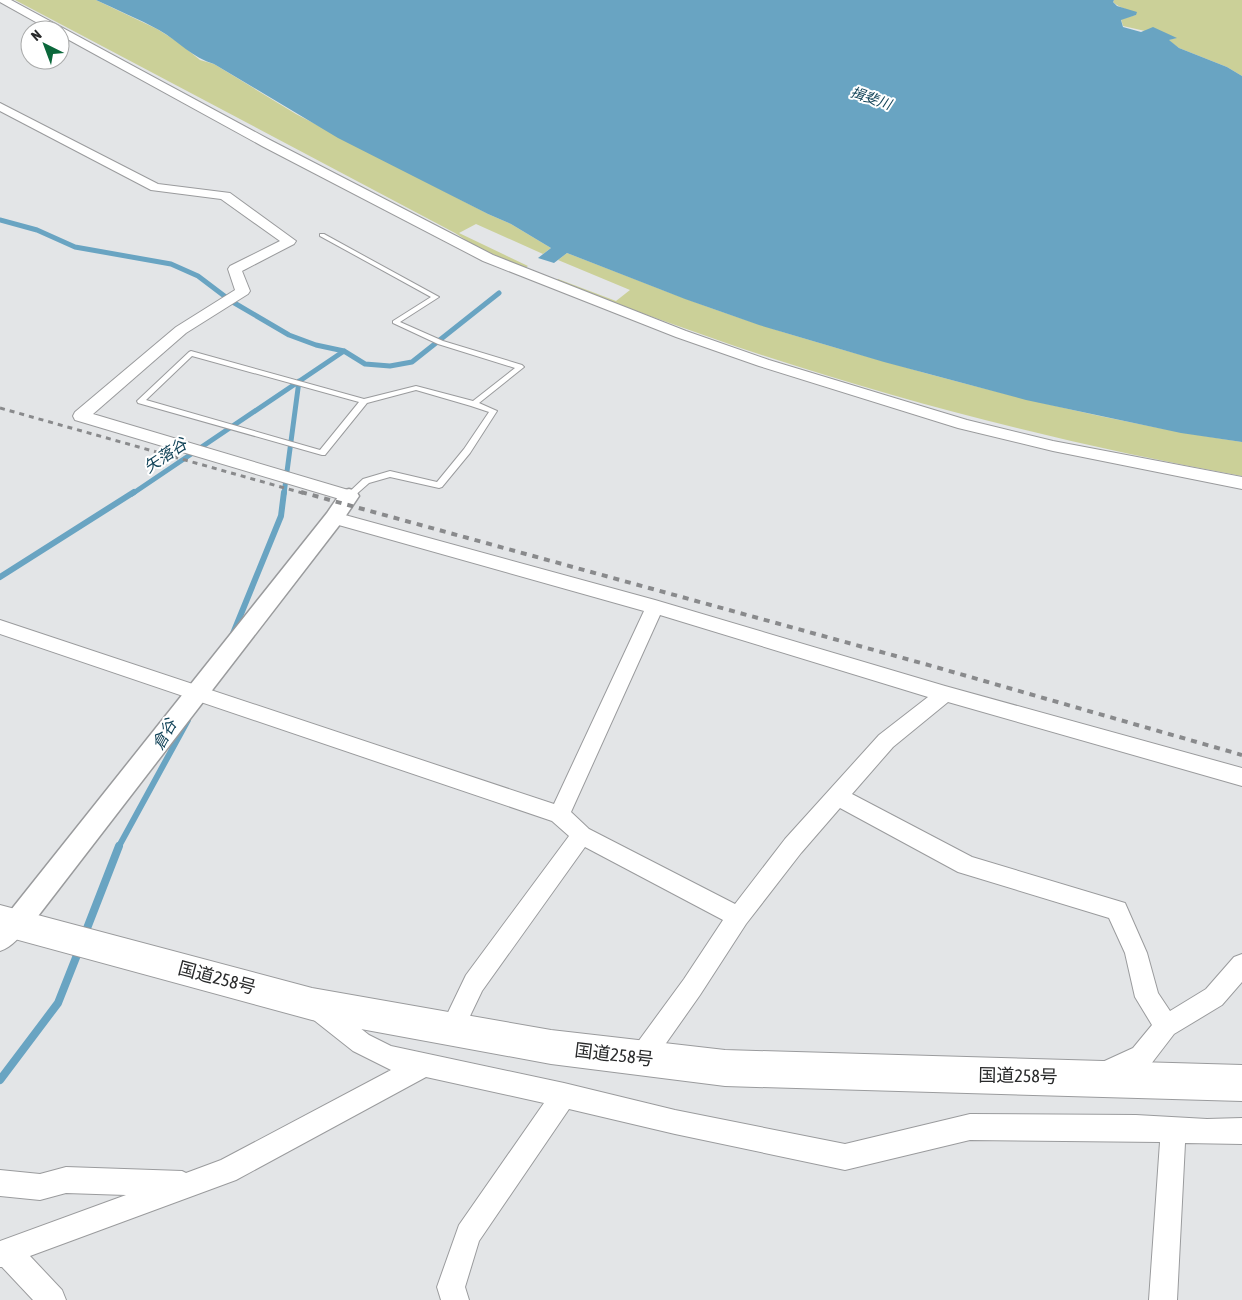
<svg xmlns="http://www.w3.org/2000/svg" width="1242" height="1300" viewBox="0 0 1242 1300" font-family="'Asap Condensed','Noto Sans JP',sans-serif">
<rect width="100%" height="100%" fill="#e3e5e7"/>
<!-- green -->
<path fill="#cbd098" d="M 15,0 L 96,0 L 157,29 L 178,42 L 200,60 L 214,64 L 296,114 L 488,214 L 511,224 L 551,248 L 543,254 L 476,224 L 459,233 L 528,266 L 524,269 L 472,244 L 455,233 Z
M 1114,0 L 1242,0 L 1242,76 L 1227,67 L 1179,48 L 1168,40 L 1176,38 L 1123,26 L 1121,19 L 1136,15 C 1129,9 1119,8 1113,2 Z
M 567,253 C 630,277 693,303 758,324 C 812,342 869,357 925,373 C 1029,401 1134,426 1242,442 L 1242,476 C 1081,447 921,407 765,356 C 694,333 625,306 554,282 L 558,279 L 616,301 L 630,290 L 558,260 Z"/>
<!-- water -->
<path fill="#69a4c2" d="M 96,0 L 1114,0 L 1113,2 L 1117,6 L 1137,12 L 1136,15 L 1121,20 L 1123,27 L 1141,32 L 1153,27 L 1177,38 L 1169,40 L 1179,48 L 1227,67 L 1242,76 L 1242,442 L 1181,433 L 1026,400 L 884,362 L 759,325 L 685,299 L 567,253 L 554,263 L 538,258 L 551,248 L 511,224 L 488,214 L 338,138 L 214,64 C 193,58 178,41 159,30 C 139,19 117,10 96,0 Z"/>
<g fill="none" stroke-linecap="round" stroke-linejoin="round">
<!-- stream-far2 -->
<path stroke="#69a4c2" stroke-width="5" d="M 0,220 L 37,230 L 75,247 L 171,264 L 198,276 L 231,301 L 289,335 L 316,345 L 344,351 L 365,364 L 390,366 L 412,362 L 499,293
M 132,494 L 344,351
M 284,494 L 299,381"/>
<!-- stream-far1 -->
<path stroke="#69a4c2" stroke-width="6" d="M 0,577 L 134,492
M 232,636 L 281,516 L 284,492
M 118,848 L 188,720"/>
<!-- stream -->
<path stroke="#69a4c2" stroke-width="8" d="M 84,936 L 119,846
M 0,1080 L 58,1003 L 79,950"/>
<!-- service casing -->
<g stroke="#9a9b9d" stroke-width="2">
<path id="service" d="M 320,234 L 324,234 L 439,297 L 400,322 L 443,341 L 522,365 L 524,367 L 479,403 L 497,411 L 470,453 L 442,487 L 439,488 L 390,477 L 369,483 L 352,498 L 346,498 L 345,496 L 363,479 L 390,471 L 437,482 L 464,449 L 489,412 L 471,406 L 416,390 L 367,403 L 325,455 L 322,455 L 138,403 L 137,401 L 189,352 L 191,351 L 364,399 L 416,386 L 473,401 L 515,368 L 438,344 L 393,323 L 393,321 L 431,297 L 320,236 ZM 192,356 L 359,402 L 320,450 L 146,400 Z"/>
</g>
<!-- minor casing -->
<g stroke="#9a9b9d" stroke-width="2">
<path id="minor" d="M 0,0 L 11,0 L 270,140 L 493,255 L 686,331 L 769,360 L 967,420 L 1053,441 L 1242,477 L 1242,489 L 1053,451 L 958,428 L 759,366 L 676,337 L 483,261 L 262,146 L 60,35 L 60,30 L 50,30 L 0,2 Z
M 0,103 L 158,184 L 230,193 L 296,241 L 294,244 L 242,271 L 250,291 L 248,294 L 186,333 L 93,414 L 355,492 L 357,496 L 355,500 L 349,502 L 343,500 L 75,420 L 73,416 L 75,412 L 176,327 L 235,290 L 228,269 L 230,266 L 280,241 L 221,199 L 151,190 L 0,111 Z
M 334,512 L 655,600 L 945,686 L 1242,768 L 1242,786 L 948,702 L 893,747 L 852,794 L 972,857 L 1125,903 L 1147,953 L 1158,993 L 1170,1011 L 1206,989 L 1234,957 L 1242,954 L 1242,982 L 1222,1005 L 1174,1034 L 1151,1064 L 1107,1085 L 1098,1082 L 1095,1073 L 1098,1064 L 1133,1048 L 1152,1025 L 1135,997 L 1125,953 L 1109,918 L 958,872 L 840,808 L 801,853 L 746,924 L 700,995 L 650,1066 L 641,1070 L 632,1066 L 629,1058 L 632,1050 L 684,979 L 723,920 L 585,847 L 482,991 L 460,1037 L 452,1041 L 444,1037 L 440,1029 L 466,975 L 569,836 L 552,821 L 0,634 L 0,620 L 554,804 L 644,611 L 328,522 L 325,518 L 328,514 ZM 660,615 L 928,697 L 879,735 L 785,839 L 735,904 L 589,829 L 571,812 Z
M 16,914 L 24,917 L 27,924 C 22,936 12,947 0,951 L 0,925 L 8,917 Z
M 318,998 L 326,1001 L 369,1035 L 391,1046 L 564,1083 L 675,1110 L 845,1144 L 970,1114 L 1136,1115 L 1207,1119 L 1242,1118 L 1242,1144 L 1185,1143 L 1177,1300 L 1149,1300 L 1160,1142 L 970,1140 L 845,1170 L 675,1134 L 569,1109 L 479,1241 L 465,1287 L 469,1300 L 441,1300 L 437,1287 L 459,1225 L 544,1103 L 426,1077 L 236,1180 L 30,1256 L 62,1290 L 66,1300 L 33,1300 L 2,1267 L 0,1267 L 0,1241 L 126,1195 L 66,1193 L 40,1200 L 0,1196 L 0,1170 L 40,1174 L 66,1167 L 182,1171 L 186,1173 L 221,1160 L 391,1070 L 353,1051 L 310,1017 L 306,1009 L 310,1001 Z"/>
</g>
<!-- tertiary casing -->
<g stroke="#9a9b9d" stroke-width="3">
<path id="tertiary" d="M 349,489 L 356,491 L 359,496 L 341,523 L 25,933 L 16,936 L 7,933 L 3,924 L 7,915 L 327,513 L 342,491 Z"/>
</g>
<!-- trunk casing -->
<g stroke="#9a9b9d" stroke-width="2">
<path id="trunk" d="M 0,905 L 312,988 L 551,1030 L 725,1050 L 1242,1065 L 1242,1101 L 725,1086 L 551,1064 L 312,1020 L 0,935 Z"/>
</g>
<!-- service -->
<use href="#service" fill="#fff" fill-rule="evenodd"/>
<!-- minor -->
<use href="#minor" fill="#fff" fill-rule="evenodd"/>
<!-- tertiary -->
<use href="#tertiary" fill="#fff" fill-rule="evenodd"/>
<!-- trunk -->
<use href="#trunk" fill="#fff" fill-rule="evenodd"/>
<!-- rail-far1 -->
<path stroke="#898a8c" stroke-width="3" stroke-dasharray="5 5" stroke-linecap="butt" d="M 0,408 L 306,494"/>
<!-- rail -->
<path stroke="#898a8c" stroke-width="4" stroke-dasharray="6 6" stroke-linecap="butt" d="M 301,492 L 932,666 L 1242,755"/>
</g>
<g text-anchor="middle" stroke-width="4" stroke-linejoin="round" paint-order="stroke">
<!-- far-water labels -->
<g font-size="14" font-style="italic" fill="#14455a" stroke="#fff">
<text transform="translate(871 98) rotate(19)" y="5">揖斐川</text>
</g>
<!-- water labels -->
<g font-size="16" font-style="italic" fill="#14455a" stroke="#fff">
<text transform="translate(165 455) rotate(-34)" y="6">矢落谷</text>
<text transform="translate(164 734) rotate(-61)" y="6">倉谷</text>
</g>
<!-- near-street labels -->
<g font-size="18" fill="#292a2b" stroke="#fff">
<text transform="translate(217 978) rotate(15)" y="6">国道258号</text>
<text transform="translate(614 1055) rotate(7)" y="6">国道258号</text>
<text transform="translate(1018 1076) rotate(1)" y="6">国道258号</text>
</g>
</g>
<!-- north arrow -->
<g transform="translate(45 45) rotate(318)"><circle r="24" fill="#ffffff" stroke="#a9aaaa"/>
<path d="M0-4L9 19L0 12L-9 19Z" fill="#0b683b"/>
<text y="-8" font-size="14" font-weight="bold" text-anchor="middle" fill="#292a2b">N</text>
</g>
</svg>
